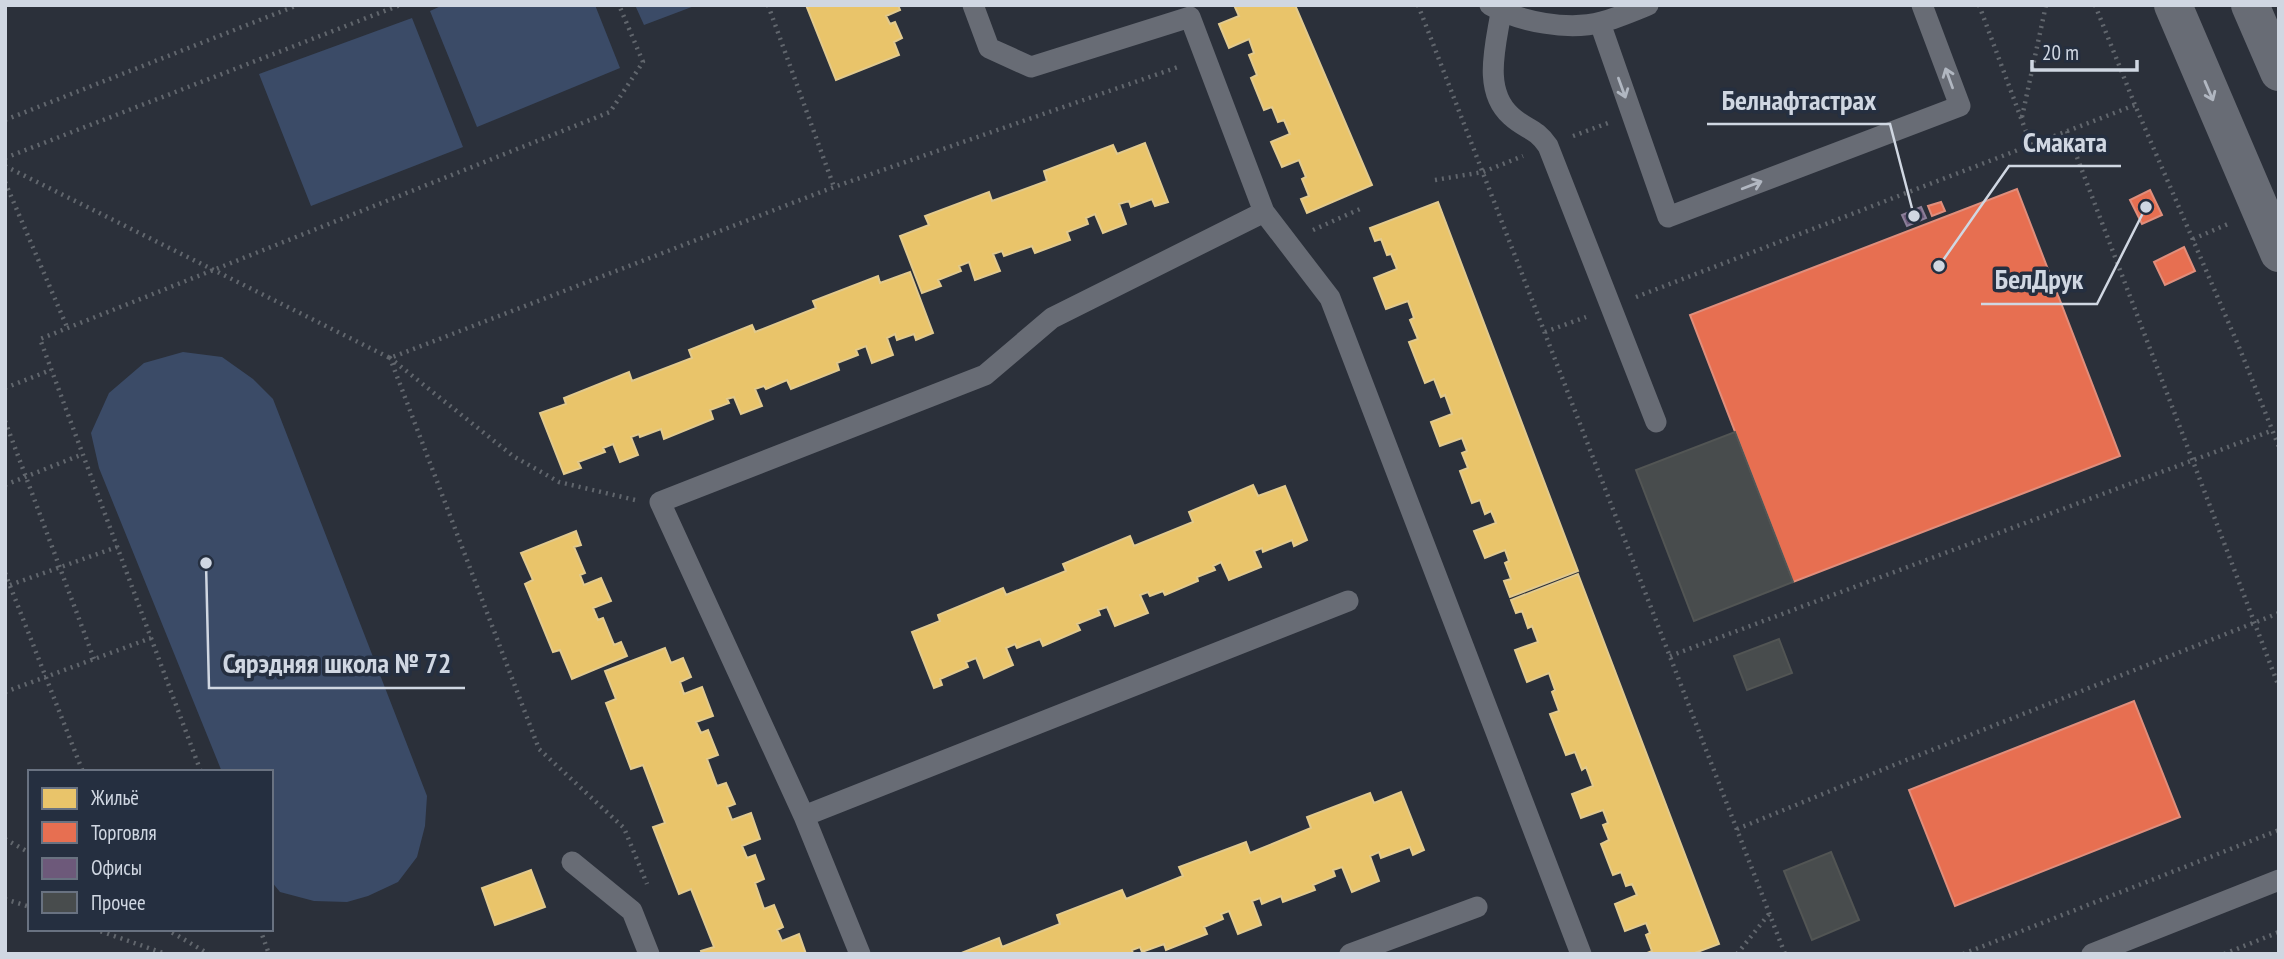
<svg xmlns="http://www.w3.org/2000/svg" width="2284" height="959" viewBox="0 0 2284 959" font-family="'PT Sans Narrow',sans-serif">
<rect width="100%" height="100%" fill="#2b303a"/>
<!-- green -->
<path fill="#3b4b67" d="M 443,5 L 595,5 L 620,68 L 477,127 L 430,11 Z
M 635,5 L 697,5 L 644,25 Z
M 412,18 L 463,147 L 311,206 L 259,74 Z
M 183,352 L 222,357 L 253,379 L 273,399 L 427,796 L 425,826 L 417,857 L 398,882 L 368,896 L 347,902 L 314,901 L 280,892 L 271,881 L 271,772 L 222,772 L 99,468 L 91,433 L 109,393 L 144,363 Z"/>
<!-- homes -->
<path fill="#e9c46a" stroke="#e2ca8e" stroke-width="2" d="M 806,5 L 898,5 L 900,10 L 886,16 L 890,24 L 895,22 L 902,38 L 894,42 L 899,55 L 836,80 Z
M 1234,5 L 1295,5 L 1372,185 L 1307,213 L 1301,199 L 1309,196 L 1302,179 L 1306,177 L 1299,160 L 1282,167 L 1271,142 L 1290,134 L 1284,120 L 1278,122 L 1272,107 L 1264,110 L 1251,78 L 1257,75 L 1249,55 L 1254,53 L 1249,39 L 1229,48 L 1219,24 L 1239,16 Z
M 1145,143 L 1168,202 L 1155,206 L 1152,199 L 1131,207 L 1129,201 L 1119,204 L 1126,224 L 1103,233 L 1095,214 L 1086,218 L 1088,224 L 1067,232 L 1070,240 L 1035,253 L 1032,246 L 1004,256 L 1002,251 L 993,254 L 1000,271 L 975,280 L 969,262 L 959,266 L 961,271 L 938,280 L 941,286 L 922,293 L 900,236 L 929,225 L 925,216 L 989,192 L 992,201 L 1047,181 L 1044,171 L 1113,145 L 1117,154 Z
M 1438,202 L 1578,571 L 1510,597 L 1504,581 L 1511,579 L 1505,563 L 1509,561 L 1505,550 L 1485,558 L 1474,531 L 1496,523 L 1491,511 L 1485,514 L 1480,500 L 1472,503 L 1460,471 L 1468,468 L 1462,453 L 1467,451 L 1462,438 L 1440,446 L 1431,422 L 1452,414 L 1445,395 L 1441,397 L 1434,379 L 1425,383 L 1409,342 L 1418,339 L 1410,320 L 1414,318 L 1408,301 L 1386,309 L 1374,278 L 1397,269 L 1391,254 L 1387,255 L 1381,239 L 1375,241 L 1370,228 Z
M 910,272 L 933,333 L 916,340 L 914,334 L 897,340 L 895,334 L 887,338 L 893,355 L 872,363 L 866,346 L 856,350 L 858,355 L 837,363 L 839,370 L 791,389 L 787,380 L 766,389 L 764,386 L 755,389 L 762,406 L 741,414 L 734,397 L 727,399 L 729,403 L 710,410 L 713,419 L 664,439 L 661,429 L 640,437 L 639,434 L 631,437 L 638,455 L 620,462 L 613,444 L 603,448 L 605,452 L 578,462 L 581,468 L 564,474 L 540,413 L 566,404 L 564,398 L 629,372 L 632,381 L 692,358 L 689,350 L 752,325 L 755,332 L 816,308 L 813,301 L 878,276 L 880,283 Z
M 1253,485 L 1258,496 L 1285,486 L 1307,540 L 1294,546 L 1292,540 L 1263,552 L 1262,548 L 1254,551 L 1261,567 L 1229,580 L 1221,562 L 1213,566 L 1215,570 L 1197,577 L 1198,581 L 1165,595 L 1163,591 L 1150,596 L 1148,592 L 1140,595 L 1148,613 L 1115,626 L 1107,607 L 1098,610 L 1100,615 L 1077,624 L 1080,630 L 1043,646 L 1040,639 L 1017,648 L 1015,644 L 1006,648 L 1013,665 L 984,678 L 976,658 L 966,662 L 968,667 L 940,679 L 942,685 L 934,688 L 912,632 L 940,621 L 938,615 L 1003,588 L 1006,595 L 1066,571 L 1063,564 L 1130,536 L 1134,546 L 1193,522 L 1189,512 Z
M 576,531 L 581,545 L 574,547 L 585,573 L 580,575 L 584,585 L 601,578 L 611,601 L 593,608 L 598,620 L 603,618 L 614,645 L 621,642 L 627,656 L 572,679 L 560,650 L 553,652 L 525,584 L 533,580 L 521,553 Z
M 1578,574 L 1719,944 L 1692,954 L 1645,954 L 1652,951 L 1646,935 L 1650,933 L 1646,923 L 1625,931 L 1615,904 L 1637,895 L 1632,884 L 1626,886 L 1621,872 L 1613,875 L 1601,844 L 1609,840 L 1603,825 L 1608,823 L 1603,810 L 1581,818 L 1572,794 L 1593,786 L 1586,767 L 1582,770 L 1575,752 L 1566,755 L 1550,714 L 1559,711 L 1552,692 L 1555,690 L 1549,673 L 1527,682 L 1515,650 L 1538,642 L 1532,626 L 1528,628 L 1522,611 L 1516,613 L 1511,600 Z
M 665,648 L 671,663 L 683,658 L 691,677 L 680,682 L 684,694 L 702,687 L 713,716 L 696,722 L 701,733 L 708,730 L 718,755 L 707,759 L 717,786 L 726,783 L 735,804 L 727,807 L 732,820 L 751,813 L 760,839 L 742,846 L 747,858 L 755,855 L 764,879 L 755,883 L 764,909 L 774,905 L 783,927 L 777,930 L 782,941 L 799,934 L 806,954 L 702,954 L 701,951 L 714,947 L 691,889 L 679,894 L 653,827 L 665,823 L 643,765 L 631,769 L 606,703 L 616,699 L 605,671 Z
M 1401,792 L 1424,850 L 1413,855 L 1410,847 L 1381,858 L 1379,852 L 1370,856 L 1379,881 L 1352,892 L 1342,867 L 1333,870 L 1335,876 L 1313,885 L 1315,890 L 1283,902 L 1281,896 L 1262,904 L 1260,898 L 1252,901 L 1261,925 L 1238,934 L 1229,911 L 1221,914 L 1223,919 L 1204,927 L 1207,934 L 1166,950 L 1164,944 L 1142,952 L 1140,947 L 1132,950 L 1133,954 L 959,954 L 999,938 L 1002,947 L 1060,924 L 1057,915 L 1122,890 L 1126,899 L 1183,876 L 1179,867 L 1246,842 L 1250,853 L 1311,828 L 1307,817 L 1370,793 L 1374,803 Z
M 531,870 L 545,907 L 495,925 L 482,888 Z"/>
<!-- shops -->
<path fill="#e76f51" stroke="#e08e7c" stroke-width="2" d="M 2017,189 L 2120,456 L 1793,582 L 1690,315 Z
M 2150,190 L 2162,215 L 2142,224 L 2130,200 Z
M 1941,202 L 1945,211 L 1932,216 L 1928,206 Z
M 2184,247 L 2195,271 L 2165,285 L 2154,262 Z
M 2134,701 L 2180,817 L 1955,906 L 1909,790 Z"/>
<!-- offices -->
<path fill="#6d597a" stroke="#8b7f99" stroke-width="2" d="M 1921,207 L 1926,218 L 1907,226 L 1902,215 Z"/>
<!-- building -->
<path fill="#484c4d" stroke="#525554" stroke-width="2" d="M 1735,432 L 1793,582 L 1694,621 L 1636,470 Z
M 1779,639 L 1792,673 L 1747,690 L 1734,656 Z
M 1831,852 L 1859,920 L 1812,940 L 1784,871 Z"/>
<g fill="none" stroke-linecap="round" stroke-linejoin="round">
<!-- path -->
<path stroke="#61666d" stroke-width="4.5" stroke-dasharray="2 5" stroke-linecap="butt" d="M 768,5 L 834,187
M 1418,5 L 1785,954
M 1979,5 L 2031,145
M 2095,5 L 2135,105 L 2239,347 L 2279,447
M 2022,117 L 2046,5
M 5,120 L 298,5
M 2067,131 L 2279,687
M 1573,136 L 1608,123
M 5,158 L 400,5
M 5,166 L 390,358 L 834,187 L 1181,66
M 1435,180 L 1483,172 L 1523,156
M 5,182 L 67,327
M 1313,230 L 1360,209
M 2193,239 L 2228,224
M 1636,297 L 2135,105
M 1545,332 L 1586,317
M 5,388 L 51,370
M 5,421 L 94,659
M 5,485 L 83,454
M 635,500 L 559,482 L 513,456 L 390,358 L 539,749 L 624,828 L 647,884
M 5,573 L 83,772
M 10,585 L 117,547
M 151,638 L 201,772
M 1670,656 L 2271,431
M 5,692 L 151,638 L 40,339 L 610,112 L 643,62 L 619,5
M 1737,829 L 1894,765 L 2279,613
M 5,839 L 30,853
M 5,899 L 30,907
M 94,929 L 166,954
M 166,929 L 209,954
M 260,929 L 269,954
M 1737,954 L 1769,914
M 1963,954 L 2279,830
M 2224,954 L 2279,932"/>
<!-- service -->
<path stroke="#686c75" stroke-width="21" d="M 1490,5 C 1519,22 1569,31 1602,22 C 1617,18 1633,11 1648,5
M 1501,12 C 1496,45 1482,90 1511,116 C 1526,130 1535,127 1548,146 L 1656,422
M 1600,23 L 1668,217 L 1960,106 L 1922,5
M 1264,212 L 1330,298 L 1581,954
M 804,816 L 1348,601
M 572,862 L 632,911 L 649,954
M 860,954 L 804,816 L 660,502 L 985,375 L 1052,318 L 1264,212 L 1190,17 L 1031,67 L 989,48 L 973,5
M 1350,954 L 1477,907
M 2092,954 L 2279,880"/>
<!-- secondary -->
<path stroke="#686c75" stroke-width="38" d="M 2173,5 L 2279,253
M 2250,5 L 2279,72"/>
</g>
<!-- one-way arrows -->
<defs><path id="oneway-shaft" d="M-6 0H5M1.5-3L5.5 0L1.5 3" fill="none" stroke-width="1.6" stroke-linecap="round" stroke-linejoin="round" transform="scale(1.75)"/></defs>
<g stroke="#b1b7c1">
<use href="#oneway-shaft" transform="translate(1949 78) rotate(-110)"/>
<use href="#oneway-shaft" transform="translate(1622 88) rotate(70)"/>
<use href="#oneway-shaft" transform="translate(2209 91) rotate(67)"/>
<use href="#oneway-shaft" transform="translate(1752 185) rotate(-21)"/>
</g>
<!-- callouts -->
<path fill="none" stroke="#d0d7e2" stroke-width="2.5" d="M1914 216L1890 124H1707M1939 266L2009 166H2121M2146 207L2097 304H1981M206 563L209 688H465"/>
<g fill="#d0d7e2" stroke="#252f40" stroke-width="2.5">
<circle cx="1914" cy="216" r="7"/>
<circle cx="1939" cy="266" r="7"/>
<circle cx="2146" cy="207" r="7"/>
<circle cx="206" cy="563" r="7"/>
</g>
<g font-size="28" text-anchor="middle" font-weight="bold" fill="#d0d7e2" stroke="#252f40" stroke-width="7" stroke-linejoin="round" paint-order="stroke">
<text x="1799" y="110">Белнафтастрах</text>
<text x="2065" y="152">Смаката</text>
<text x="2039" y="289">БелДрук</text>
<text x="337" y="673">Сярэдняя школа № 72</text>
</g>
<!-- border -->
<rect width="2284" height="959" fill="none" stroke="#d0d7e2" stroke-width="14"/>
<!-- legend -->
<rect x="28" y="770" width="245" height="161" fill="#252f40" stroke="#697281" stroke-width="2"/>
<rect x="42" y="788" width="35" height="21" fill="#e9c46a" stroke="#697281" stroke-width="2"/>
<text x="91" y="805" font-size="21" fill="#d0d7e2">Жильё</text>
<rect x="42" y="822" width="35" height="21" fill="#e76f51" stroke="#697281" stroke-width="2"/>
<text x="91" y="840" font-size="21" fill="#d0d7e2">Торговля</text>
<rect x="42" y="858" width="35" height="21" fill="#6d597a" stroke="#697281" stroke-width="2"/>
<text x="91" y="875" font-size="21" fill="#d0d7e2">Офисы</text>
<rect x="42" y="892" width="35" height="21" fill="#484c4d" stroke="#697281" stroke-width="2"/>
<text x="91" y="910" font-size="21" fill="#d0d7e2">Прочее</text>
<!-- scale -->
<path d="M2032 60v10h105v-10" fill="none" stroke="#d0d7e2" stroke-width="3.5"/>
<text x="2042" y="60" font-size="21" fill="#d0d7e2" stroke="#252f40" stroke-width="5" paint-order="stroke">20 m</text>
</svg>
